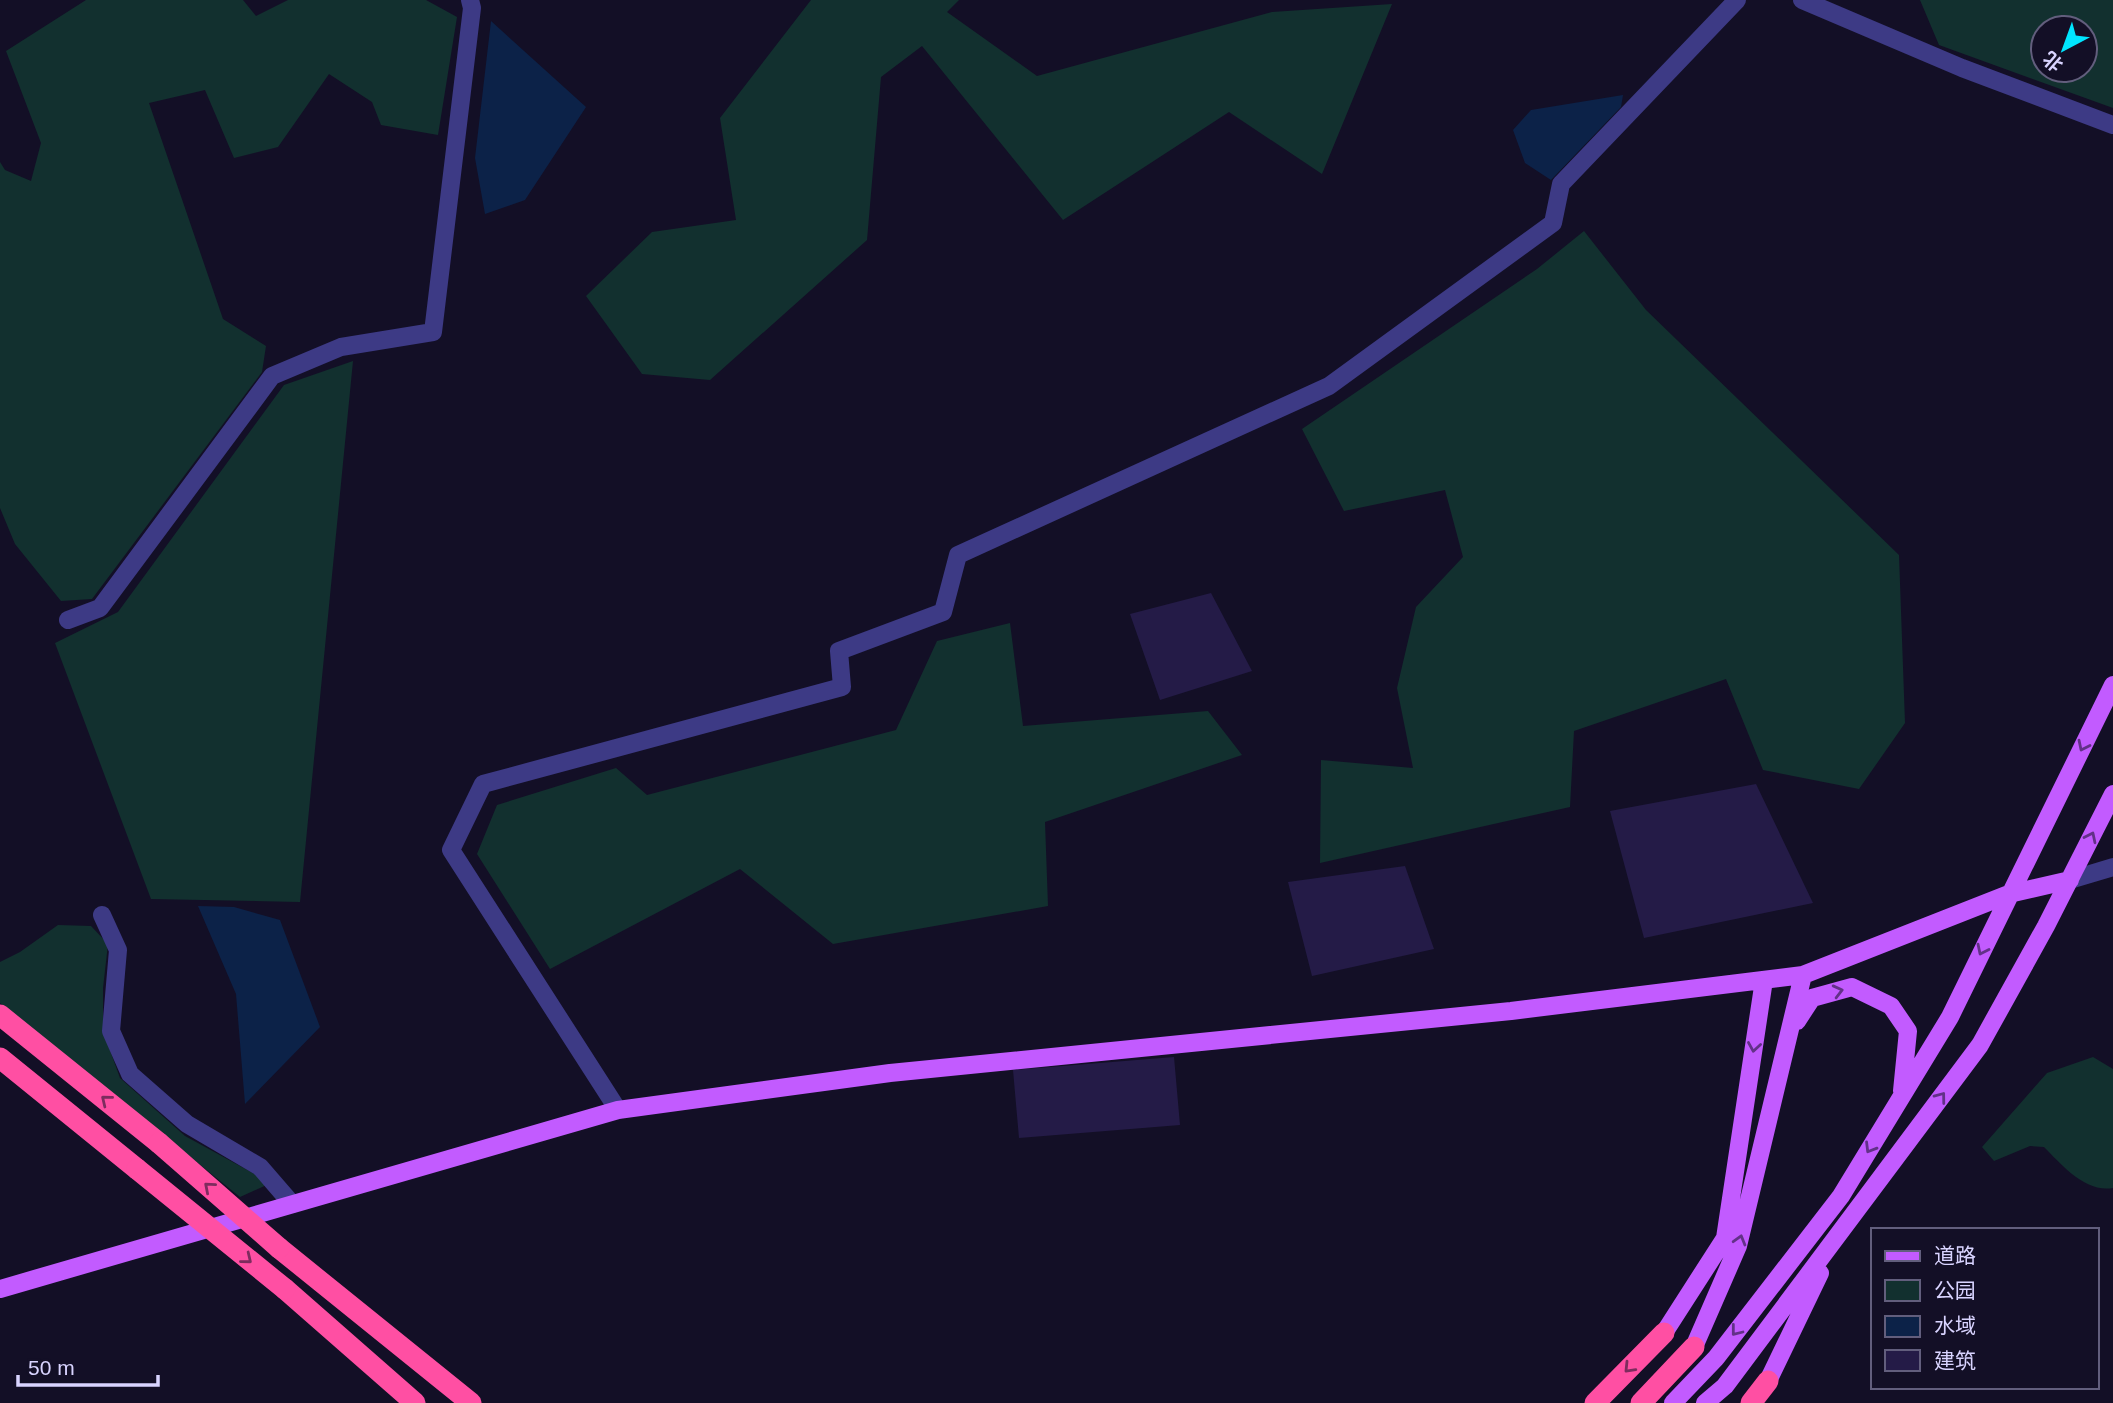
<svg xmlns="http://www.w3.org/2000/svg" width="2113" height="1403" viewBox="0 0 2113 1403" font-family="Arial,'Noto Sans SC',sans-serif">
<rect width="100%" height="100%" fill="#130f26"/>
<!-- green -->
<path fill="#12302f" fill-rule="evenodd" d="M 86,0 L 243,0 L 256,16 L 288,0 L 426,0 L 457,17 L 438,135 L 381,125 L 372,102 L 329,74 L 278,147 L 234,158 L 205,90 L 149,103 L 223,319 L 266,346 L 262,372 L 92,599 L 61,601 L 15,544 L 0,508 L 0,162 L 5,170 L 31,181 L 41,143 L 6,51 Z
M 811,0 L 959,0 L 947,12 L 1037,76 L 1272,12 L 1392,4 L 1322,174 L 1229,112 L 1063,220 L 922,46 L 881,77 L 867,240 L 710,380 L 642,374 L 586,296 L 652,232 L 736,220 L 720,118 Z
M 1920,0 L 2113,0 L 2113,108 L 1939,45 ZM 2043,28 L 2085,28 L 2085,70 L 2043,70 Z
M 1584,231 L 1646,310 L 1899,555 L 1905,723 L 1859,789 L 1763,770 L 1726,679 L 1574,731 L 1570,807 L 1320,863 L 1321,760 L 1413,768 L 1397,688 L 1416,607 L 1463,557 L 1445,490 L 1344,511 L 1302,429 L 1537,269 Z
M 353,361 L 300,902 L 151,899 L 55,643 L 118,612 L 284,385 Z
M 1010,623 L 1023,726 L 1208,711 L 1242,755 L 1045,822 L 1048,906 L 833,944 L 740,869 L 550,969 L 477,854 L 497,805 L 616,768 L 647,795 L 896,730 L 937,641 Z
M 58,925 L 91,926 L 108,944 L 103,988 L 103,1031 L 120,1078 L 185,1136 L 271,1183 L 240,1197 L 0,1003 L 0,962 L 20,952 Z
M 2093,1057 L 2113,1069 L 2113,1188 C 2085,1193 2061,1164 2044,1147 L 2030,1146 L 1994,1161 L 1982,1147 L 2047,1073 Z"/>
<!-- water -->
<path fill="#0c2248" d="M 491,21 L 586,107 L 525,200 L 485,214 L 475,158 Z
M 1623,95 L 1621,107 L 1551,180 L 1525,163 L 1513,130 L 1531,110 Z
M 198,906 L 234,907 L 280,920 L 320,1027 L 245,1104 L 236,994 Z"/>
<!-- building -->
<path fill="#241b47" d="M 1211,593 L 1252,671 L 1160,700 L 1130,614 Z
M 1756,784 L 1813,903 L 1644,938 L 1610,811 Z
M 1405,866 L 1434,949 L 1312,976 L 1288,882 Z
M 1174,1057 L 1180,1125 L 1019,1138 L 1013,1070 Z"/>
<g fill="none" stroke-linecap="round" stroke-linejoin="round">
<!-- minor -->
<path stroke="#3d3a85" stroke-width="18" d="M 1802,0 L 1962,68 L 2113,125
M 68,620 L 100,608 L 272,376 L 341,347 L 433,332 L 472,8 L 470,0
M 2070,880 L 2113,867
M 102,915 L 118,950 L 111,1031 L 130,1074 L 187,1124 L 260,1167 L 292,1204
M 618,1110 L 451,850 L 483,784 L 842,687 L 839,651 L 943,612 L 958,555 L 1329,386 L 1553,223 L 1561,184 L 1737,0"/>
<!-- major -->
<path stroke="#c25bff" stroke-width="18" d="M 1797,1021 L 1812,998 L 1852,987 L 1891,1006 L 1908,1031 L 1902,1091
M 0,1289 L 618,1110 L 890,1073 L 1511,1011 L 1803,975 L 2009,894 L 2070,880
M 1664,1333 L 1725,1238 L 1764,980
M 1694,1347 L 1738,1246 L 1803,975
M 1768,1381 L 1820,1273
M 1673,1403 L 1716,1358 L 1841,1196 L 1950,1017 L 2113,685
M 1705,1403 L 1725,1386 L 1980,1045 L 2046,926 L 2113,794"/>
<!-- highway -->
<path stroke="#ff4fa3" stroke-width="21" d="M 0,1015 L 159,1143
M 0,1058 L 137,1169
M 279,1248 L 471,1403
M 285,1289 L 415,1403
M 1595,1403 L 1664,1333
M 1641,1403 L 1694,1347
M 1751,1403 L 1768,1381"/>
<!-- highway-bridge -->
<path stroke="#ff4fa3" stroke-width="21" d="M 159,1143 L 279,1248
M 137,1169 L 285,1289"/>
</g>
<!-- one-way arrows -->
<defs><path id="oneway-chevron" d="M-2-3.5L2.5 0L-2 3.5" fill="none" stroke-width="1.6" stroke-linecap="round" stroke-linejoin="round" transform="scale(1.75)"/></defs>
<g stroke="#623188">
<use href="#oneway-chevron" transform="translate(2083 746) rotate(116)"/>
<use href="#oneway-chevron" transform="translate(2091 837) rotate(-64)"/>
<use href="#oneway-chevron" transform="translate(1982 950) rotate(116)"/>
<use href="#oneway-chevron" transform="translate(1838 991) rotate(-14)"/>
<use href="#oneway-chevron" transform="translate(1754 1047) rotate(99)"/>
<use href="#oneway-chevron" transform="translate(1941 1097) rotate(-53)"/>
<use href="#oneway-chevron" transform="translate(1870 1148) rotate(121)"/>
<use href="#oneway-chevron" transform="translate(1740 1240) rotate(-74)"/>
<use href="#oneway-chevron" transform="translate(1736 1331) rotate(128)"/>
</g>
<g stroke="#7d2c5e">
<use href="#oneway-chevron" transform="translate(106 1100) rotate(-141)"/>
<use href="#oneway-chevron" transform="translate(209 1187) rotate(-139)"/>
<use href="#oneway-chevron" transform="translate(247 1259) rotate(39)"/>
<use href="#oneway-chevron" transform="translate(1629 1368) rotate(134)"/>
</g>
<!-- legend -->
<rect x="1871" y="1228" width="228" height="161" fill="#130f26" stroke="#625e7d" stroke-width="2"/>
<rect x="1885" y="1251" width="35" height="10" fill="#c25bff" stroke="#625e7d" stroke-width="2"/>
<text x="1934" y="1263" font-size="21" fill="#d9d4ff">道路</text>
<rect x="1885" y="1280" width="35" height="21" fill="#12302f" stroke="#625e7d" stroke-width="2"/>
<text x="1934" y="1298" font-size="21" fill="#d9d4ff">公园</text>
<rect x="1885" y="1316" width="35" height="21" fill="#0c2248" stroke="#625e7d" stroke-width="2"/>
<text x="1934" y="1333" font-size="21" fill="#d9d4ff">水域</text>
<rect x="1885" y="1350" width="35" height="21" fill="#241b47" stroke="#625e7d" stroke-width="2"/>
<text x="1934" y="1368" font-size="21" fill="#d9d4ff">建筑</text>
<!-- north arrow -->
<g transform="translate(2064 49) rotate(221)"><circle r="33" fill="#130f26" stroke="#625e7d" stroke-width="2"/>
<path d="M0-5L12 26L0 18L-12 26Z" fill="#00e5ff"/>
<text y="-10" font-size="19" font-weight="bold" text-anchor="middle" fill="#d9d4ff">北</text>
</g>
<!-- scale -->
<path d="M18 1375v10h140v-10" fill="none" stroke="#d9d4ff" stroke-width="3.5"/>
<text x="28" y="1375" font-size="21" fill="#d9d4ff" stroke="#130f26" stroke-width="5" paint-order="stroke">50 m</text>
</svg>
